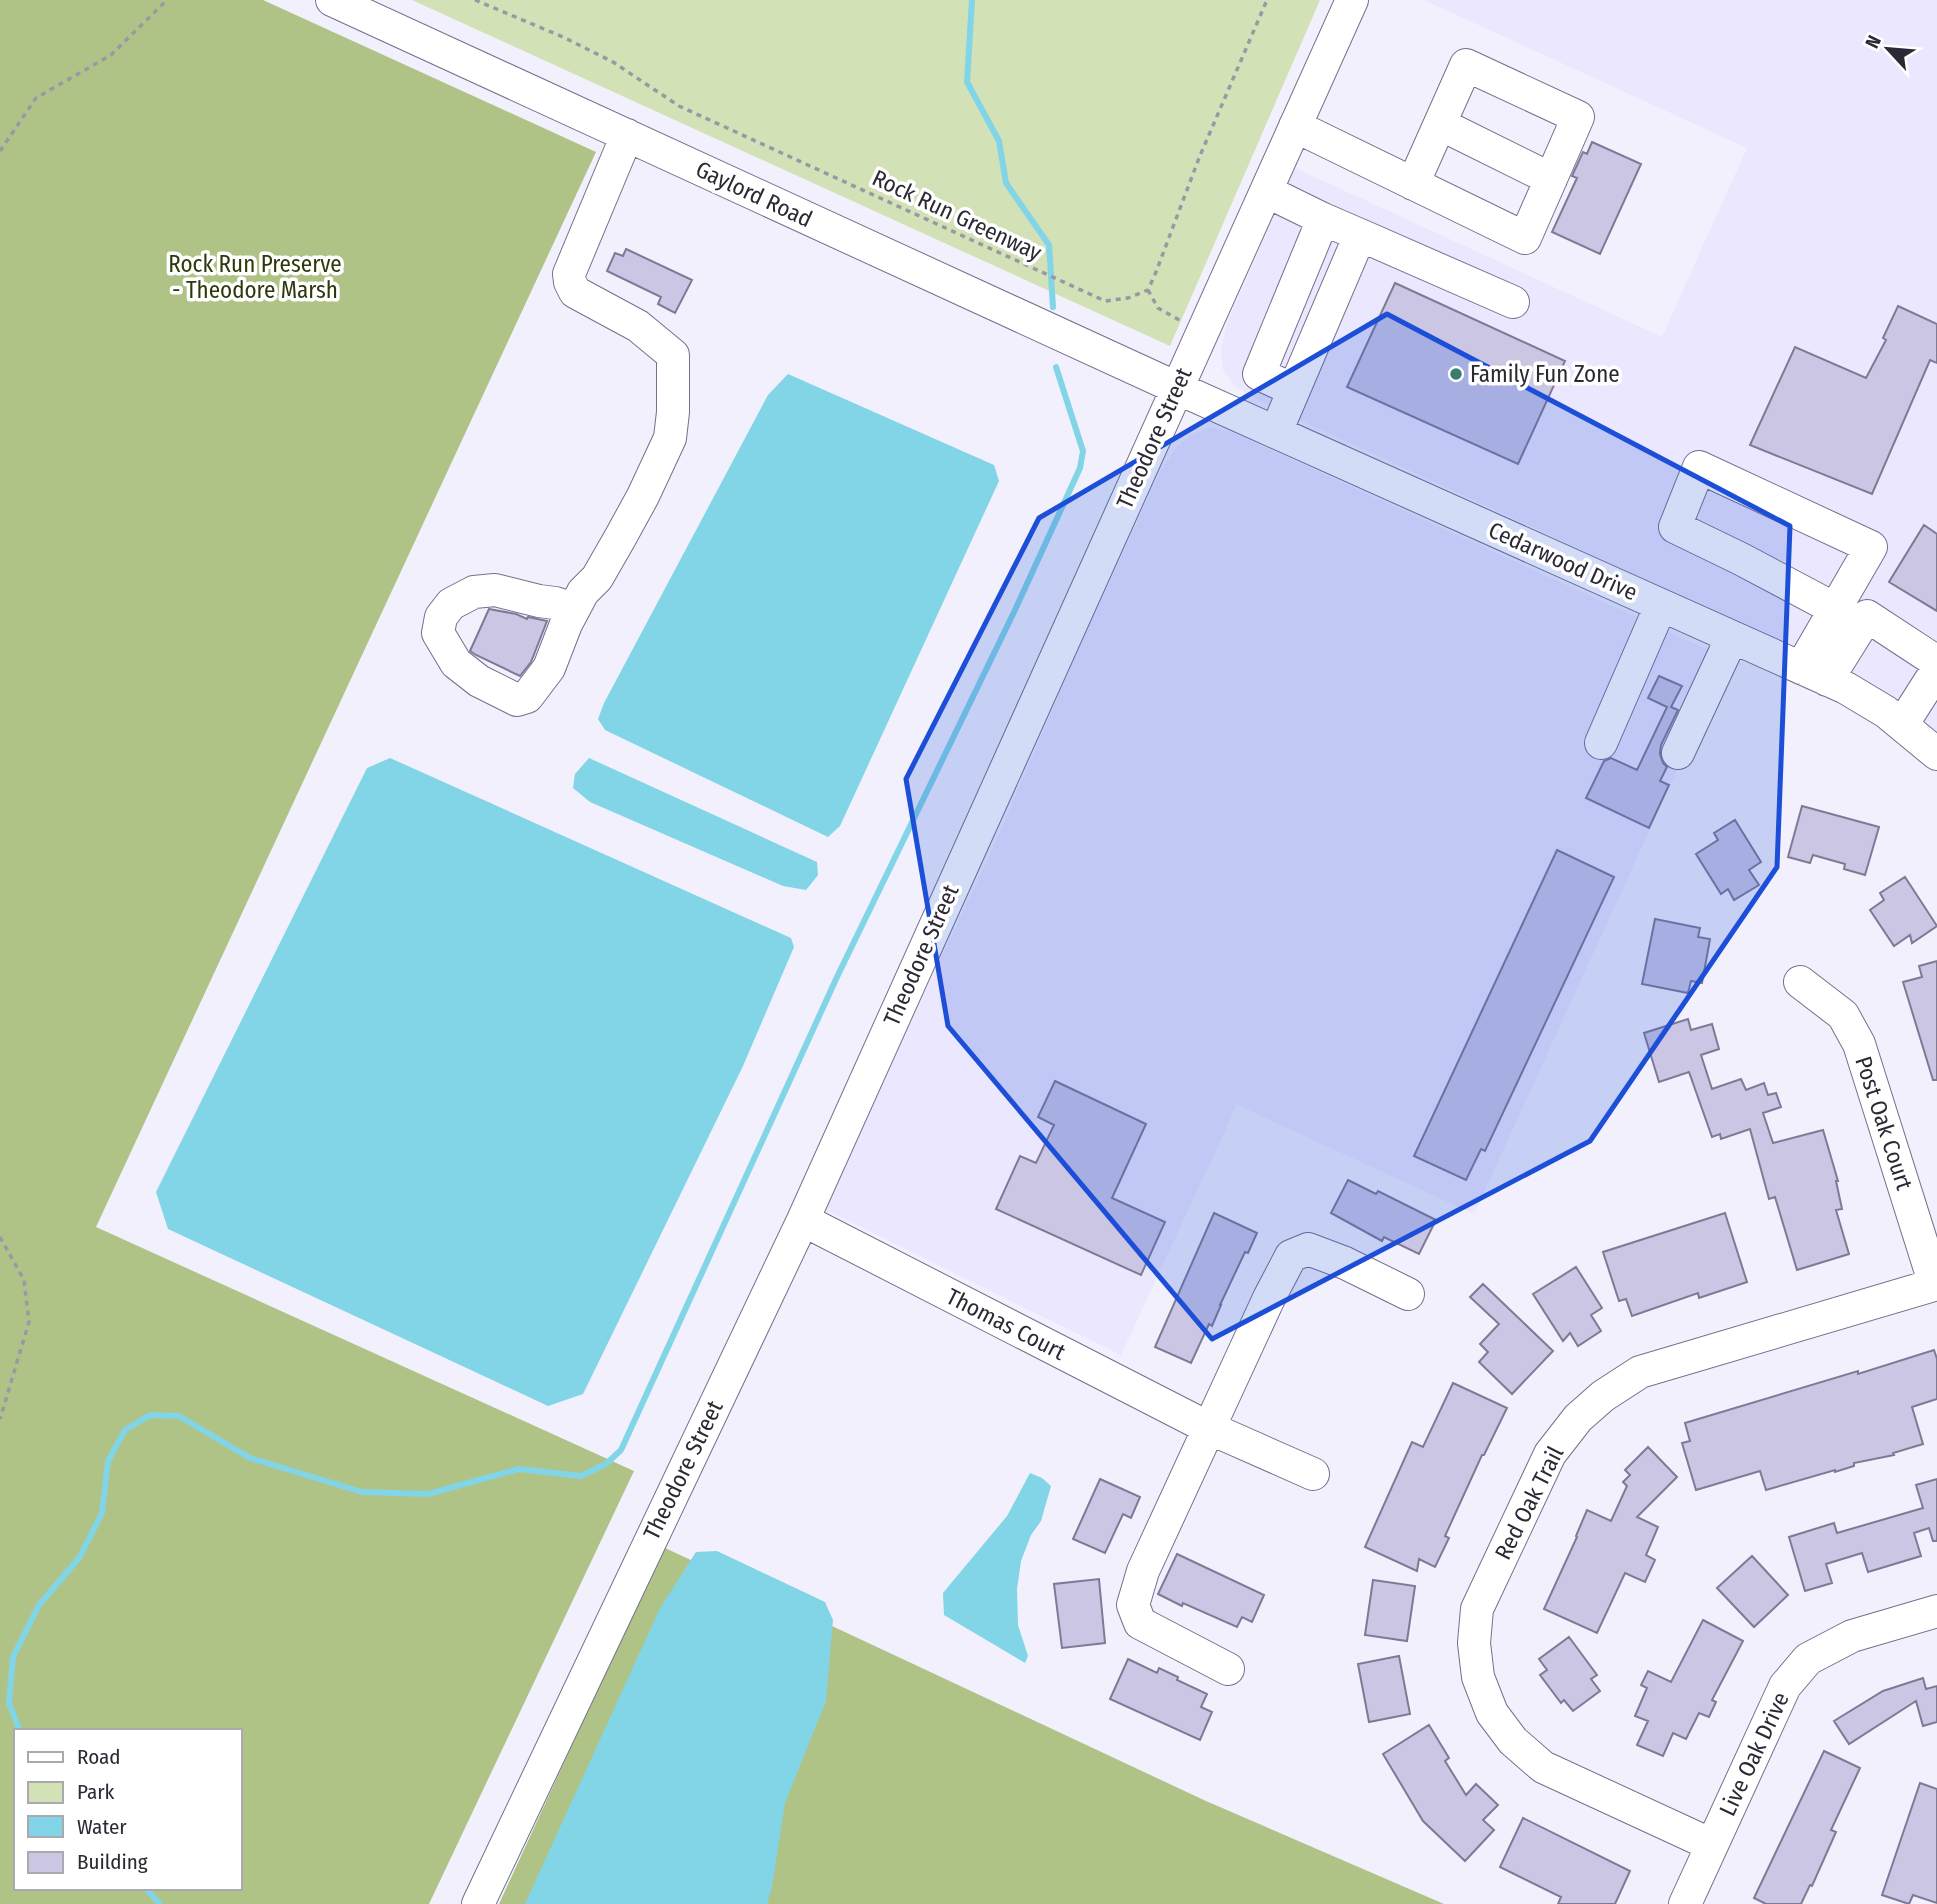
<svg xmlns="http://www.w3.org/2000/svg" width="1937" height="1904" viewBox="0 0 1937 1904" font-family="'Fira Sans Condensed',sans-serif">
<rect width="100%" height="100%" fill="#f1f0fc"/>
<!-- built -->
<path fill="#eae7fe" d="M 1424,0 L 1937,0 L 1937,742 L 1823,661 L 1261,402 L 1235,386 L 1223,370 L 1221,350 L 1227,323 L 1295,168 L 1662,337 L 1747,148 Z
M 1211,427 L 1234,433 L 1728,659 L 1474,1214 L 1237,1105 L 1121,1355 L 822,1208 L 988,859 L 1076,655 L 1161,470 L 1176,448 L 1190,435 Z"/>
<!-- green -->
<path fill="#d2e2b6" d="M 412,0 L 1320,0 L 1170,346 Z"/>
<!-- forest -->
<path fill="#afc387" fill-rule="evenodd" d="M 0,0 L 263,0 L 596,152 L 96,1227 L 634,1471 L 429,1904 L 0,1904 ZM 16,1731 L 240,1731 L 240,1888 L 16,1888 Z
M 663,1547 L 1206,1801 L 1444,1904 L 499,1904 Z"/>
<!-- water -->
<path fill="#82d4e7" d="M 788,374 L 994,465 L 999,481 L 840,826 L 828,837 L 605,730 L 598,719 L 604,703 L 768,395 Z
M 390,758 L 791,938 L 794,947 L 743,1066 L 583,1394 L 548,1406 L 168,1229 L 156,1192 L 367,768 Z
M 589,758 L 817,862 L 818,875 L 806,890 L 783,886 L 590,802 L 573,788 L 575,774 Z
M 1030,1473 L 1042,1478 L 1051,1486 L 1041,1521 L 1031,1535 L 1021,1561 L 1017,1589 L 1018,1625 L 1028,1656 L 1025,1663 L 944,1615 L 943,1593 L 1007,1516 Z
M 717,1551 L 825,1602 L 833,1620 L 826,1701 L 785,1803 L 772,1887 L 767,1904 L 525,1904 L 660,1608 L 696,1552 Z"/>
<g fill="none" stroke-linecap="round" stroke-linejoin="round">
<!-- stream -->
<path stroke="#82d4e7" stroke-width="6" d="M 972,0 L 967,82 L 999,141 L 1006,183 L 1049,245 L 1053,307
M 20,1731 L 9,1703 L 13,1657 L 39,1605 L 79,1558 L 102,1513 L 108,1461 L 125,1430 L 150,1415 L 179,1416 L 250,1458 L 362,1492 L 428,1494 L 519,1469 L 581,1476 L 606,1464 L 621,1450 L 837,977 L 1015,610 L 1080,468 L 1083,451 L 1056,367
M 145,1888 L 160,1904"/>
</g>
<!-- building -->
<path fill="#cac6e4" stroke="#7e7a96" stroke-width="2" d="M 1592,142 L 1641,164 L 1600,254 L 1552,232 L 1577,178 L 1572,176 L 1583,152 L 1587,154 Z
M 626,249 L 692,280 L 675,313 L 658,304 L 661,297 L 607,271 L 615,253 L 623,256 Z
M 1395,283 L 1565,361 L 1518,464 L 1347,387 Z
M 1898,306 L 1937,324 L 1937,363 L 1930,360 L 1872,494 L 1750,445 L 1795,347 L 1866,378 L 1886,340 L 1883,338 Z
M 1924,525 L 1937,534 L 1937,611 L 1889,582 Z
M 489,609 L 516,614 L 527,619 L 528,617 L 547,621 L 531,662 L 520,676 L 476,655 L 470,651 Z
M 1659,676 L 1682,686 L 1671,707 L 1678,710 L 1661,745 L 1660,754 L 1663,763 L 1667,767 L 1660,781 L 1669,785 L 1649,828 L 1586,798 L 1604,761 L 1611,758 L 1637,770 L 1667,707 L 1648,698 Z
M 1802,806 L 1879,827 L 1865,875 L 1844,869 L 1845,864 L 1813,855 L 1810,863 L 1788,857 Z
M 1735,820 L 1761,862 L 1749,870 L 1759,885 L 1734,900 L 1728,889 L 1721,894 L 1696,854 L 1718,840 L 1714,833 Z
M 1557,850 L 1614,877 L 1485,1151 L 1481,1149 L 1466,1180 L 1414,1156 Z
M 1905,877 L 1937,926 L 1912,943 L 1910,935 L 1894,946 L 1870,910 L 1884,900 L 1880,893 Z
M 1655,919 L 1700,928 L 1698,937 L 1710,939 L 1702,983 L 1691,981 L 1688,993 L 1642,984 Z
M 1937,961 L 1937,1080 L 1933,1080 L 1903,982 L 1922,977 L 1919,966 Z
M 1688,1019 L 1691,1030 L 1712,1024 L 1719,1049 L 1701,1055 L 1712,1089 L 1741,1079 L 1746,1090 L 1764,1083 L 1768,1095 L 1776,1093 L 1781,1107 L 1763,1113 L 1773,1143 L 1823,1130 L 1838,1181 L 1836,1181 L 1842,1209 L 1836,1210 L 1849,1254 L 1797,1270 L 1775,1197 L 1769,1199 L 1750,1129 L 1721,1139 L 1720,1134 L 1712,1137 L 1689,1072 L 1659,1082 L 1644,1033 Z
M 1055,1081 L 1146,1124 L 1112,1198 L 1165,1222 L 1141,1275 L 996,1209 L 1020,1156 L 1036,1163 L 1054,1125 L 1038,1117 Z
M 1348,1180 L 1376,1194 L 1378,1191 L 1436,1220 L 1419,1254 L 1384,1237 L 1382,1241 L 1331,1213 Z
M 1214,1213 L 1257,1233 L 1248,1253 L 1245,1252 L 1220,1305 L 1221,1305 L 1212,1326 L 1209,1324 L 1191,1363 L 1155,1347 Z
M 1725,1213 L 1747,1282 L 1699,1298 L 1698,1293 L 1632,1316 L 1626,1299 L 1619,1301 L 1603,1252 Z
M 1576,1267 L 1602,1308 L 1591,1315 L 1601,1331 L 1578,1346 L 1570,1333 L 1563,1341 L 1533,1294 Z
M 1483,1284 L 1553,1351 L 1512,1394 L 1479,1362 L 1488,1352 L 1480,1344 L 1499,1324 L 1470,1297 Z
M 1934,1350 L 1937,1359 L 1937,1399 L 1912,1407 L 1923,1444 L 1893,1453 L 1894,1455 L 1854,1463 L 1854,1466 L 1835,1472 L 1835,1470 L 1766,1490 L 1760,1471 L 1696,1490 L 1682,1443 L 1690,1441 L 1685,1423 L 1858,1371 L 1858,1374 Z
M 1453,1383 L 1507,1408 L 1484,1455 L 1482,1455 L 1445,1536 L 1449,1538 L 1435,1567 L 1419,1559 L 1417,1571 L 1365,1547 L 1412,1442 L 1423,1447 Z
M 1648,1447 L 1677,1477 L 1637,1517 L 1658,1527 L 1646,1555 L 1655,1560 L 1645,1582 L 1625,1573 L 1597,1633 L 1544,1609 L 1577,1537 L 1576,1536 L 1587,1510 L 1611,1521 L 1627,1486 L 1623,1482 L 1630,1475 L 1625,1470 Z
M 1100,1479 L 1140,1497 L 1131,1518 L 1123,1514 L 1105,1553 L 1073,1539 Z
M 1937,1479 L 1937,1541 L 1933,1541 L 1929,1528 L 1914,1533 L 1921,1556 L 1868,1572 L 1862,1553 L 1826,1564 L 1832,1583 L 1805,1591 L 1789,1537 L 1834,1523 L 1837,1533 L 1923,1508 L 1916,1485 Z
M 1177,1554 L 1264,1595 L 1252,1622 L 1242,1617 L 1237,1627 L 1183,1603 L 1182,1606 L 1158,1594 Z
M 1752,1556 L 1788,1595 L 1754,1627 L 1717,1588 Z
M 1099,1579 L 1105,1643 L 1062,1648 L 1054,1584 Z
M 1373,1580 L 1415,1586 L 1407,1641 L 1365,1635 Z
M 1703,1620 L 1743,1641 L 1712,1700 L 1716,1702 L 1709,1717 L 1699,1713 L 1686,1739 L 1673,1733 L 1663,1756 L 1637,1745 L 1648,1721 L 1635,1716 L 1647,1688 L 1641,1685 L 1648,1671 L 1671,1682 Z
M 1569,1637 L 1597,1675 L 1591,1679 L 1600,1691 L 1573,1711 L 1564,1700 L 1561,1703 L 1540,1675 L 1547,1670 L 1539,1659 Z
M 1399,1656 L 1410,1714 L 1369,1722 L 1358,1664 Z
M 1128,1659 L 1157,1673 L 1159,1668 L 1178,1677 L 1177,1680 L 1207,1694 L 1201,1707 L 1212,1712 L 1200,1740 L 1110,1699 Z
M 1923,1678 L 1926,1689 L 1937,1686 L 1937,1722 L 1923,1726 L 1916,1701 L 1849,1744 L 1834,1721 L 1883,1691 Z
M 1429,1725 L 1449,1758 L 1445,1761 L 1466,1795 L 1476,1784 L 1498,1805 L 1483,1820 L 1494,1830 L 1465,1861 L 1423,1821 L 1383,1754 Z
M 1824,1751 L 1860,1768 L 1831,1830 L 1836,1832 L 1812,1886 L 1810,1885 L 1801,1904 L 1766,1904 L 1754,1898 Z
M 1920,1783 L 1937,1789 L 1937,1903 L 1913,1895 L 1909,1904 L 1882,1895 Z
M 1523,1818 L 1630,1871 L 1615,1904 L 1558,1904 L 1561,1897 L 1500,1867 Z"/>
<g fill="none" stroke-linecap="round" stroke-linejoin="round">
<!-- minor casing -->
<g stroke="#75708c" stroke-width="34">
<path id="minor" d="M 332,0 L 1177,388 L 1846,688 L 1886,712 L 1937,754
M 1440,124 L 1551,179
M 1295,126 L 1525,238 L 1578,117 L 1466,65 L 1413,184
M 1266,191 L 1323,219
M 1294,390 L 1259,374 L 1323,219 L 1360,235
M 1276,432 L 1360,235 L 1513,302
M 574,609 L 555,603 L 539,601 L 495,590 L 474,592 L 451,604 L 441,617 L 438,633 L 456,663 L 479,681 L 517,700 L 527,697 L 549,668 L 566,624 L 583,592 L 597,578 L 620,538 L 643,496 L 670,438 L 673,412 L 673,355 L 638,326 L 575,292 L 570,282 L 569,274 L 627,135
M 1801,668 L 1871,547 L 1699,467 L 1675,527 L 1741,559 L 1835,609
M 1827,680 L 1867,616 L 1937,662
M 1902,725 L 1937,670
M 1601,743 L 1661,605
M 1678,753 L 1732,637
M 1800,982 L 1843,1015 L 1859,1044 L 1935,1285
M 803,1220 L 1209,1428 L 1313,1474
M 1228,1669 L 1140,1623 L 1133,1605 L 1143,1571 L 1269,1298 L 1291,1256 L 1308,1249 L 1345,1263 L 1408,1294
M 1712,1845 L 1543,1767 L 1513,1741 L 1492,1713 L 1478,1677 L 1474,1643 L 1477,1609 L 1550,1454 L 1578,1418 L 1603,1396 L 1640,1372 L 1937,1284
M 478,1904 L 803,1220 L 1352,0
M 1685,1904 L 1785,1686 L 1808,1659 L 1852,1636 L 1937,1611"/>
</g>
<!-- path -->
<path stroke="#9998a4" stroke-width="3.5" stroke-dasharray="5 5" stroke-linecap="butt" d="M 475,0 L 563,37 L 613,62 L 679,106 L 1105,301 L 1128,298 L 1148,290 L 1156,272 L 1199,158 L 1267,0
M 0,151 L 36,98 L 111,55 L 163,4 L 165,0
M 1148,290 L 1158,308 L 1181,321
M 0,1237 L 24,1280 L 29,1322 L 0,1419"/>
<!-- minor -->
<use href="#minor" stroke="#fff" stroke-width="32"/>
</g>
<!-- marked area -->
<path fill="#1d4ed8" fill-opacity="0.2" stroke="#1d4ed8" stroke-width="5" stroke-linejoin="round" d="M 1387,314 L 1790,526 L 1777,867 L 1590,1141 L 1212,1339 L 948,1026 L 906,779 L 1039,518 Z"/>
<!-- markers -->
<circle fill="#3a7d70" stroke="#fff" stroke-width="2.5" cx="1456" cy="374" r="7"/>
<g text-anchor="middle" stroke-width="7" stroke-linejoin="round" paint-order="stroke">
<!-- street labels -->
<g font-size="23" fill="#2a2934" stroke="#fff">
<text transform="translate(754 194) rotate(25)" y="8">Gaylord Road</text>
<text transform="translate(957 215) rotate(25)" y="8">Rock Run Greenway</text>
<text transform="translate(1154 438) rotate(-66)" y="8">Theodore Street</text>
<text transform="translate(1563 561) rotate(24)" y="8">Cedarwood Drive</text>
<text transform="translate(921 955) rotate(-66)" y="8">Theodore Street</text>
<text transform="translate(1884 1123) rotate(72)" y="8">Post Oak Court</text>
<text transform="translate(1006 1324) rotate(27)" y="8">Thomas Court</text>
<text transform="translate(683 1470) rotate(-64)" y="8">Theodore Street</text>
<text transform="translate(1529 1503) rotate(-63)" y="8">Red Oak Trail</text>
<text transform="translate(1754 1754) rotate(-65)" y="8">Live Oak Drive</text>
</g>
<!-- park labels -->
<g font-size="23" fill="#2c390b" stroke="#fff">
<text x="255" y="272">Rock Run Preserve<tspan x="255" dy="26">- Theodore Marsh</tspan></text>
</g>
<!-- poi labels -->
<g font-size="23" fill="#2a2934" stroke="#fff" text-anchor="start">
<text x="1470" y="382">Family Fun Zone</text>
</g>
</g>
<!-- legend -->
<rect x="14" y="1729" width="228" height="161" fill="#ffffff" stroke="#aaa9ae" stroke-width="2"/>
<rect x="28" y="1752" width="35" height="10" fill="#ffffff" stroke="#aaa9ae" stroke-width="2"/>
<text x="77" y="1764" font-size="21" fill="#2a2934">Road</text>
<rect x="28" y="1782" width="35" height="21" fill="#d2e2b6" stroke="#aaa9ae" stroke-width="2"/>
<text x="77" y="1799" font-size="21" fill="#2a2934">Park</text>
<rect x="28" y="1816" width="35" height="21" fill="#82d4e7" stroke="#aaa9ae" stroke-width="2"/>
<text x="77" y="1834" font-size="21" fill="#2a2934">Water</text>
<rect x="28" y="1852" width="35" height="21" fill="#cac6e4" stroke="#aaa9ae" stroke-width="2"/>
<text x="77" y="1869" font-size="21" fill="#2a2934">Building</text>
<!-- north arrow -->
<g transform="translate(1888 49) rotate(296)" stroke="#ffffff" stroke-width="5" paint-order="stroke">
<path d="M0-5L12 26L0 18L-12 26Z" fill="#2a2934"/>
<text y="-10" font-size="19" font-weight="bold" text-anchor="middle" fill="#2a2934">N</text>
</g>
</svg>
